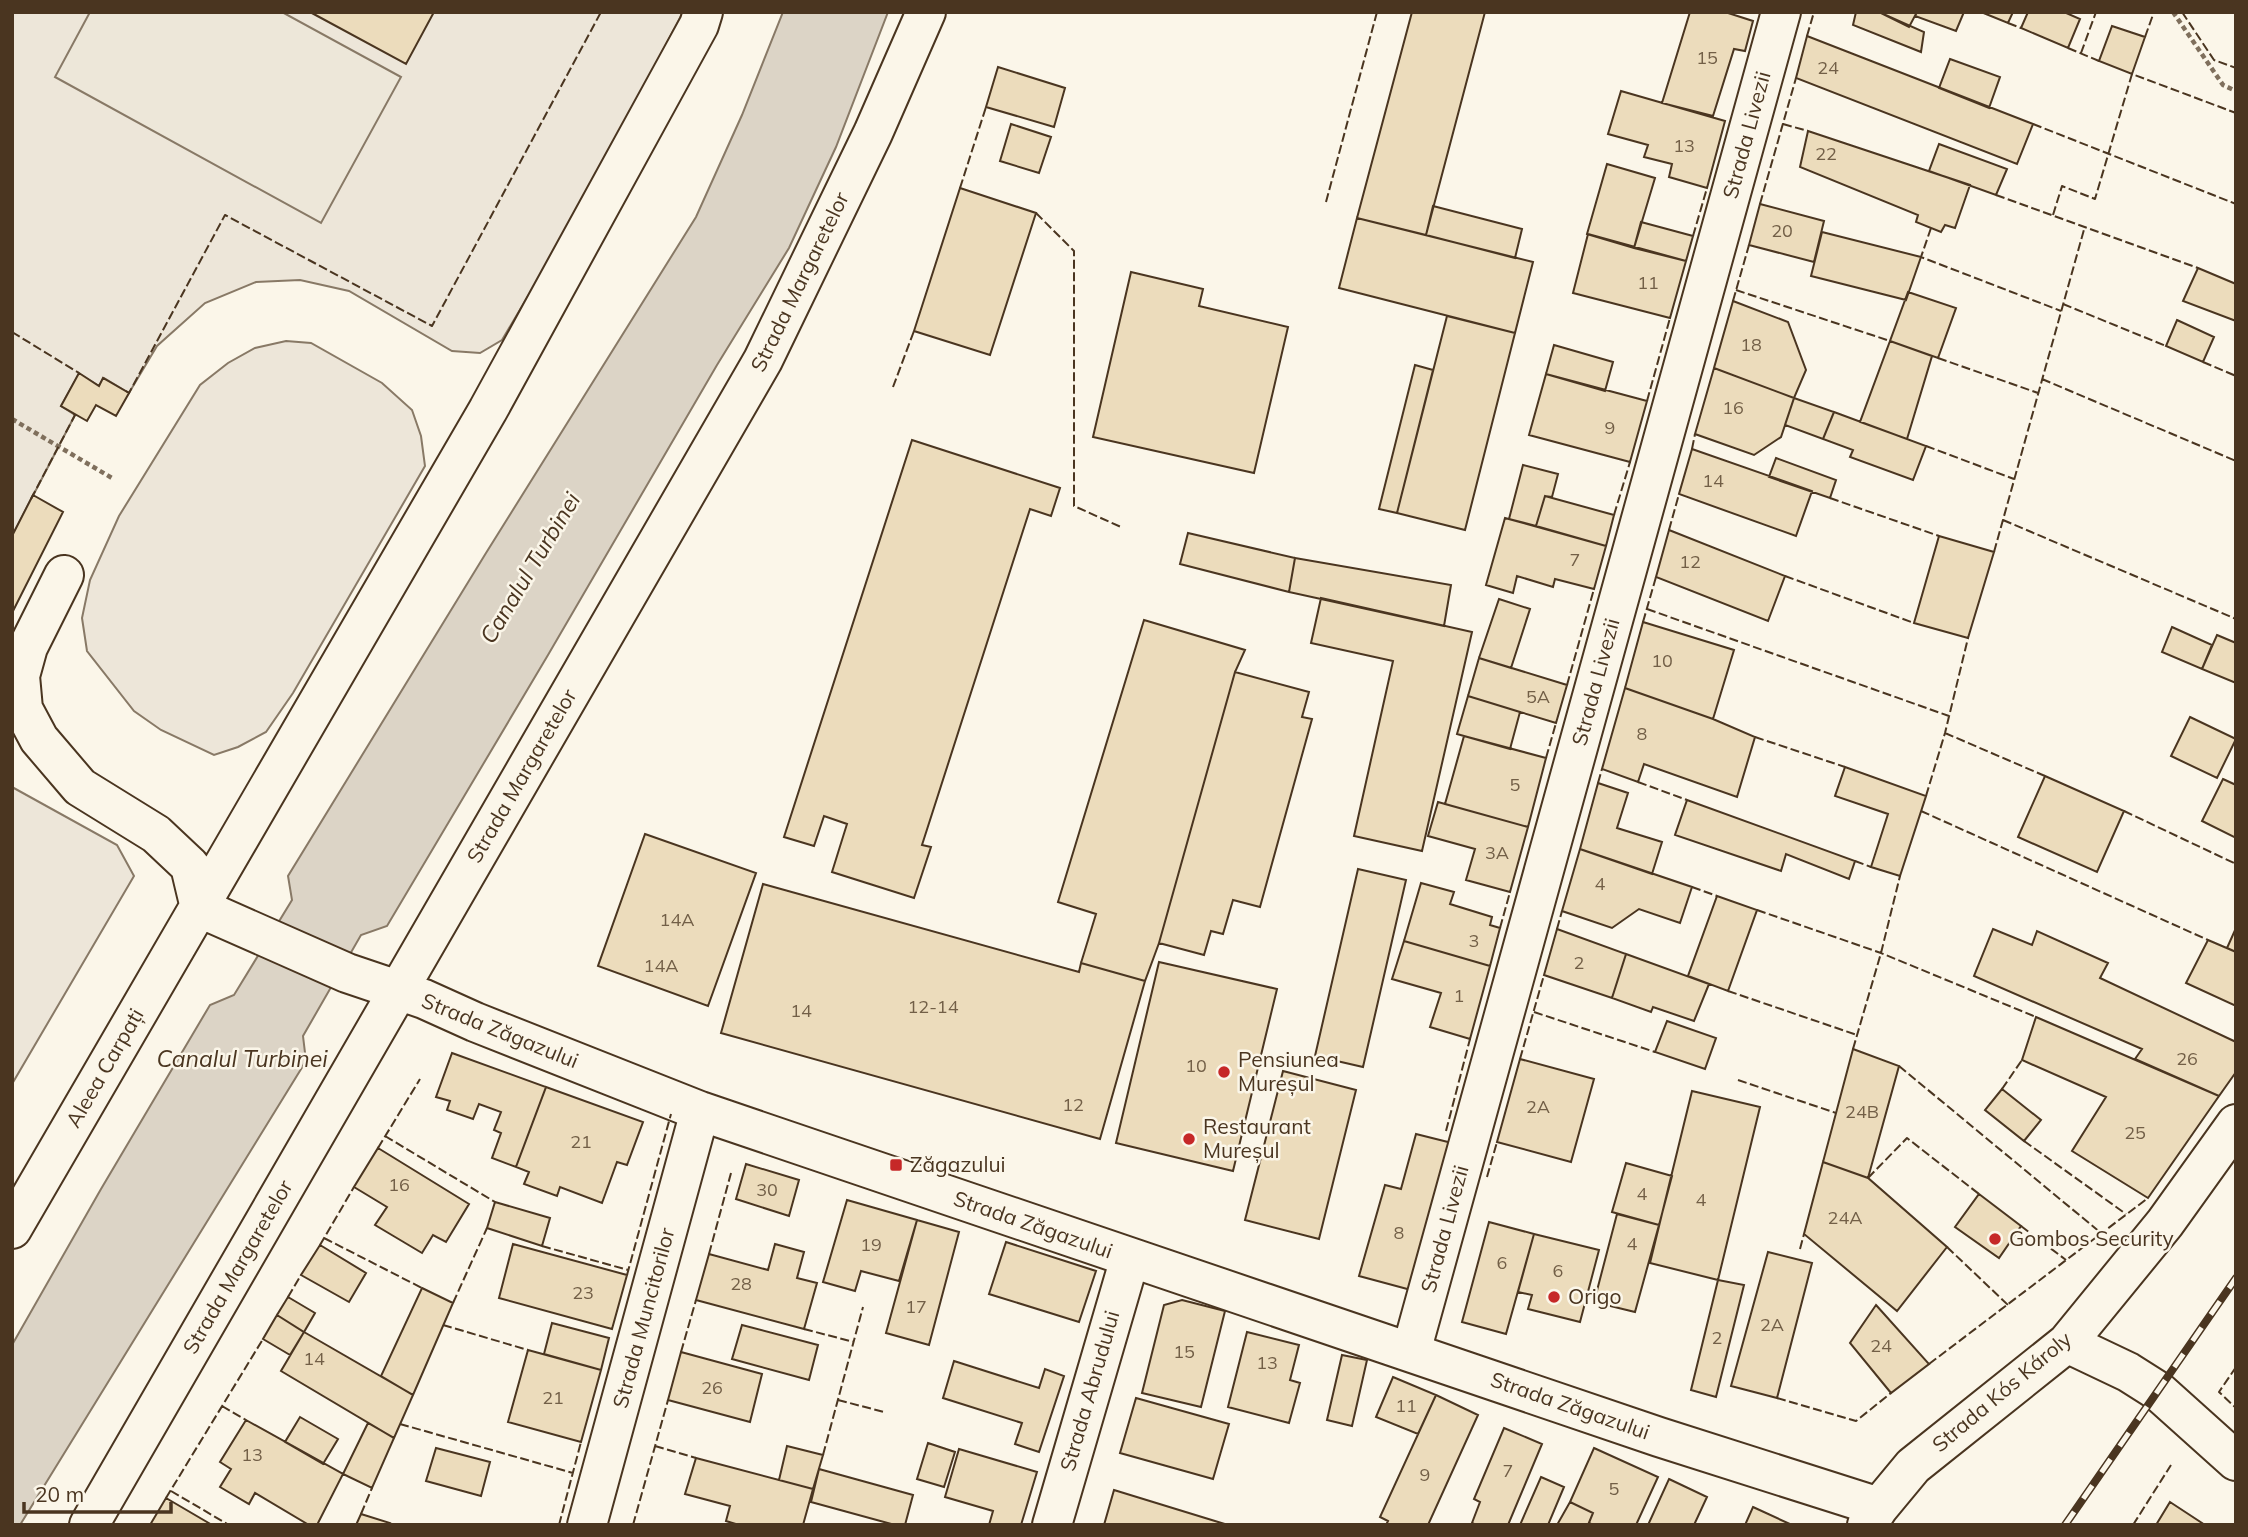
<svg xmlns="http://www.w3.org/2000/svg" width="2248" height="1537" viewBox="0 0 2248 1537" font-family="Mulish,sans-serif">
<rect width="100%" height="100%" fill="#fbf6e9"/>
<!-- green -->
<path fill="#ede6d9" stroke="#887966" stroke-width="2" d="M 12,12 L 683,12 L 582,205 L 502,340 L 480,353 L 452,351 L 349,291 L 300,280 L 256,282 L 205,303 L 157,346 L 129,393 L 104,378 L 99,386 L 79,374 L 61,406 L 75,415 L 12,536 Z
M 286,341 L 311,343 L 382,383 L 412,410 L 421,436 L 425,466 L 293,693 L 266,732 L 238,747 L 214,755 L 161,730 L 134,711 L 87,651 L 82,618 L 90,580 L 119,516 L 200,385 L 228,363 L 255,348 Z
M 12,787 L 117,845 L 134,876 L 12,1084 Z"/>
<!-- parking -->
<path fill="#ede7d9" stroke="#887966" stroke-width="2" d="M 90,12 L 282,12 L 401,77 L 321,223 L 55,77 Z"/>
<!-- water -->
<path fill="#dcd4c6" stroke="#887966" stroke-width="2" d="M 783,12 L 888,12 L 836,147 L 789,248 L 717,365 L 548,655 L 387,926 L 361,935 L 303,1036 L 306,1061 L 20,1525 L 12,1525 L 12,1345 L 101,1189 L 210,1005 L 234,995 L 292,900 L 288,876 L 486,553 L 696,217 L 742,115 Z"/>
<!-- building -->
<path fill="#ecdcbc" stroke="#4a3520" stroke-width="2" d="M 310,12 L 434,12 L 406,64 Z
M 1412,12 L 1485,12 L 1426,235 L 1357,218 Z
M 1690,12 L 1725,12 L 1753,21 L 1745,51 L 1734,49 L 1713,116 L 1662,103 Z
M 1856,12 L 1879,12 L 1924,32 L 1921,52 L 1853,25 Z
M 1879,12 L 1917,12 L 1909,27 Z
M 1917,12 L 1964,12 L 1956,31 L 1915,16 Z
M 1981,12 L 2013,12 L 2008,23 Z
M 2028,12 L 2064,12 L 2080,19 L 2068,48 L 2021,28 Z
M 2112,26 L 2145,37 L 2132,74 L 2099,61 Z
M 1807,36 L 2033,124 L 2017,164 L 1796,78 Z
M 1950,59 L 2000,77 L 1989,108 L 1939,88 Z
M 998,67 L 1065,88 L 1054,127 L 986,107 Z
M 1621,91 L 1725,121 L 1707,188 L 1669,177 L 1672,164 L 1644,157 L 1648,145 L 1608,134 Z
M 1011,124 L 1051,137 L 1039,173 L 1000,161 Z
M 1808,131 L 1970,185 L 1955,228 L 1945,225 L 1941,232 L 1916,222 L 1918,215 L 1800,167 Z
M 1939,144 L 2007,169 L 1996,195 L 1929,171 Z
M 1607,164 L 1655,178 L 1634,248 L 1587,234 Z
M 960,188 L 1036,213 L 990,355 L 914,331 Z
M 1760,204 L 1824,221 L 1814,262 L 1749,245 Z
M 1433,206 L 1522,229 L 1515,258 L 1426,235 Z
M 1357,218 L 1533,262 L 1515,333 L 1339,288 Z
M 1641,222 L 1693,236 L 1686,261 L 1634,248 Z
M 1822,232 L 1921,257 L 1906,300 L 1811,276 Z
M 1588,234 L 1686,261 L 1670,318 L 1573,293 Z
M 2198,268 L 2236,284 L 2236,321 L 2183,301 Z
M 1131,272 L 1203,289 L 1199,306 L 1288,327 L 1254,473 L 1093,437 Z
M 1908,292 L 1956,308 L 1938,358 L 1890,341 Z
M 1733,301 L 1788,322 L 1806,370 L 1794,398 L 1714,368 Z
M 1447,316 L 1515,333 L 1465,530 L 1397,513 Z
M 2177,320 L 2214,337 L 2203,362 L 2166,346 Z
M 1890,341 L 1932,356 L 1907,439 L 1860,422 Z
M 1554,345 L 1613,362 L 1605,391 L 1546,374 Z
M 1415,365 L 1433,370 L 1397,513 L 1379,509 Z
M 1714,368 L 1794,398 L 1781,437 L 1754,455 L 1695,434 Z
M 79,373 L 99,386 L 103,378 L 129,393 L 116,416 L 96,405 L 87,421 L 61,406 Z
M 1546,374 L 1647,401 L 1630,462 L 1529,435 Z
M 1794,398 L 1834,412 L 1823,439 L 1785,425 Z
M 1834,412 L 1926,446 L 1913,480 L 1850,457 L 1853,450 L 1823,439 Z
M 912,440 L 1060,488 L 1051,516 L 1030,509 L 922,845 L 931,847 L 914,898 L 832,872 L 847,824 L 824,816 L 814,846 L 784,837 Z
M 1692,449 L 1812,491 L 1796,536 L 1679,494 Z
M 1776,458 L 1836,480 L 1830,498 L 1769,477 Z
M 1523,465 L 1558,474 L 1552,497 L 1545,496 L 1536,526 L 1509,519 Z
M 33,495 L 63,512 L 12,613 L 12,536 Z
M 1545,496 L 1614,515 L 1606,546 L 1536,526 Z
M 1505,518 L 1606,546 L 1594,589 L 1555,579 L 1553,587 L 1517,576 L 1513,593 L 1486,585 Z
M 1669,530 L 1785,576 L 1768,621 L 1656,577 Z
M 1188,533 L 1295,558 L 1289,592 L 1180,564 Z
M 1939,536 L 1994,552 L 1968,638 L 1914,623 Z
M 1295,558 L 1451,585 L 1444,626 L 1289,592 Z
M 1321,598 L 1472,632 L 1422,851 L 1354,836 L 1393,661 L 1311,643 Z
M 1499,599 L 1530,609 L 1511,668 L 1479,658 Z
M 1144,620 L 1245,650 L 1235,672 L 1159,943 L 1145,981 L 1081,963 L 1096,914 L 1058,902 Z
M 1643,622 L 1734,650 L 1713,719 L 1625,688 Z
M 2172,627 L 2212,645 L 2202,669 L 2162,652 Z
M 2217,635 L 2236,643 L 2236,683 L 2202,669 Z
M 1479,658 L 1567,685 L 1556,723 L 1468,696 Z
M 1235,672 L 1309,692 L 1302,717 L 1312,719 L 1260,907 L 1233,900 L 1223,934 L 1211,931 L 1204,955 L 1159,943 Z
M 1625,688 L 1713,719 L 1755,737 L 1737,797 L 1644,764 L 1638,782 L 1602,769 Z
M 1468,696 L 1520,712 L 1510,749 L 1457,734 Z
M 2190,717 L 2236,739 L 2217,778 L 2171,756 Z
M 1464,736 L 1546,758 L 1528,827 L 1445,804 Z
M 1845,767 L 1926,796 L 1900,876 L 1871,867 L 1888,814 L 1835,796 Z
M 2045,776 L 2124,811 L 2097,872 L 2018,837 Z
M 2223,779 L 2236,785 L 2236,838 L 2202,821 Z
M 1598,783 L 1628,793 L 1617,828 L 1662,842 L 1652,874 L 1580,849 Z
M 1687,800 L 1855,861 L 1849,879 L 1786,854 L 1781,871 L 1675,835 Z
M 1438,802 L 1528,827 L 1510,892 L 1466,880 L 1475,849 L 1428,836 Z
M 645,834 L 756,873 L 708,1006 L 598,966 Z
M 1580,849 L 1692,887 L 1680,923 L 1639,909 L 1612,928 L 1562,911 Z
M 1358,869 L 1406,880 L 1363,1067 L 1315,1056 Z
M 1421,883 L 1454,892 L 1450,904 L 1492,917 L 1490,925 L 1500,928 L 1490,966 L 1404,941 Z
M 763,884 L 1079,972 L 1081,963 L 1145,981 L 1100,1139 L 721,1033 Z
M 1717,896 L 1757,910 L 1728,991 L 1688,976 Z
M 2236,928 L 2236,952 L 2227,948 Z
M 1557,929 L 1626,954 L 1612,998 L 1544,975 Z
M 1993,929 L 2032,945 L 2037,931 L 2108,963 L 2100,978 L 2236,1042 L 2236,1072 L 2219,1096 L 2135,1059 L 2142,1049 L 1974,976 Z
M 2208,940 L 2236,952 L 2236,1006 L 2186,983 Z
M 1404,941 L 1490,966 L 1470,1039 L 1430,1027 L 1441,993 L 1392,979 Z
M 1626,954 L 1709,984 L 1694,1021 L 1653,1007 L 1651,1012 L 1612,998 Z
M 1159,962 L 1277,989 L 1233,1171 L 1116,1143 Z
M 2036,1017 L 2219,1096 L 2148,1198 L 2072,1151 L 2106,1097 L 2022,1060 Z
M 1667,1021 L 1716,1038 L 1705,1069 L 1655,1052 Z
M 1853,1049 L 1899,1066 L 1868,1178 L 1823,1162 Z
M 452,1053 L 546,1087 L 516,1167 L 492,1158 L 501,1133 L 494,1130 L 501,1112 L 479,1104 L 473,1119 L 447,1110 L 450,1101 L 436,1097 Z
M 1520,1059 L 1594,1079 L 1571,1162 L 1497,1142 Z
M 1283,1071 L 1356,1090 L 1319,1239 L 1245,1220 Z
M 546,1087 L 643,1122 L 627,1165 L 617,1162 L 602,1203 L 560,1187 L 557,1196 L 524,1184 L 529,1172 L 516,1167 Z
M 2002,1089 L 2041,1120 L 2024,1141 L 1985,1110 Z
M 1692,1091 L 1760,1107 L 1718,1280 L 1650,1263 Z
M 1416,1134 L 1452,1143 L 1411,1290 L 1359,1276 L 1385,1185 L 1401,1189 Z
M 378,1148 L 469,1204 L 446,1242 L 433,1235 L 422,1253 L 375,1225 L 387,1207 L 354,1187 Z
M 1823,1162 L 1868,1178 L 1947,1247 L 1897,1311 L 1804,1234 Z
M 1626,1163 L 1672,1176 L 1659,1225 L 1612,1212 Z
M 746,1164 L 799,1180 L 789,1216 L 736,1199 Z
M 1979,1194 L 2021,1226 L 1999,1258 L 1955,1227 Z
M 847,1200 L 917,1220 L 899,1281 L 861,1271 L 855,1291 L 823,1282 Z
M 495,1202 L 550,1218 L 542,1246 L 487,1228 Z
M 1617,1214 L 1659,1225 L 1635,1312 L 1594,1302 Z
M 917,1220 L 959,1232 L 929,1345 L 886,1333 Z
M 1489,1222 L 1534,1234 L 1506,1334 L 1462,1322 Z
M 1534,1234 L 1599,1250 L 1580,1322 L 1528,1309 L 1532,1295 L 1518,1292 Z
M 1006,1242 L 1096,1271 L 1079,1322 L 989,1294 Z
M 513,1244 L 627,1275 L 612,1329 L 499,1298 Z
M 775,1244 L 804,1252 L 797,1278 L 817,1283 L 804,1329 L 696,1300 L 709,1254 L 768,1270 Z
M 320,1245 L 366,1273 L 349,1302 L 301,1275 Z
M 1768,1252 L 1812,1263 L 1777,1398 L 1731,1386 Z
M 1718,1280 L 1744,1285 L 1716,1397 L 1691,1390 Z
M 422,1288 L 453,1303 L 413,1395 L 381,1376 Z
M 288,1297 L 315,1313 L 304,1332 L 277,1315 Z
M 1182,1300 L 1225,1311 L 1201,1407 L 1142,1393 L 1164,1305 Z
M 1876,1305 L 1929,1364 L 1891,1393 L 1850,1343 Z
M 277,1315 L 304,1332 L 290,1355 L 263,1339 Z
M 552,1323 L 609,1338 L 601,1370 L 544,1354 Z
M 742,1325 L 818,1345 L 809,1380 L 732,1359 Z
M 304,1332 L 413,1395 L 394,1438 L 281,1371 Z
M 1247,1332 L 1299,1345 L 1290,1380 L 1300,1383 L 1289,1423 L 1228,1407 Z
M 528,1350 L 601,1370 L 581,1442 L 508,1422 Z
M 681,1352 L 762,1374 L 750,1422 L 668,1400 Z
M 1342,1355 L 1367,1360 L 1352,1426 L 1327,1420 Z
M 954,1361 L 1039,1388 L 1045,1369 L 1064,1376 L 1039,1452 L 1015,1444 L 1022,1423 L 943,1398 Z
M 1393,1377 L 1436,1395 L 1418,1434 L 1376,1417 Z
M 1436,1395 L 1478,1415 L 1428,1525 L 1386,1525 L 1388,1521 L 1380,1517 Z
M 1136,1398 L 1229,1424 L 1213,1479 L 1120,1453 Z
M 300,1417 L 338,1439 L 323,1464 L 285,1442 Z
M 246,1420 L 343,1474 L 317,1525 L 309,1525 L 255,1493 L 249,1504 L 220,1487 L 231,1469 L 220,1462 Z
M 368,1423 L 394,1438 L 372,1488 L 343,1474 Z
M 1504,1428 L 1542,1444 L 1508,1525 L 1476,1525 L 1472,1523 L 1480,1502 L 1474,1499 Z
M 928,1443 L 955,1452 L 944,1487 L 917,1479 Z
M 787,1446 L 823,1455 L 813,1489 L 779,1480 Z
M 436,1448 L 490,1462 L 481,1496 L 426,1481 Z
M 1594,1448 L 1658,1477 L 1636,1525 L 1593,1525 L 1589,1523 L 1593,1513 L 1570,1502 Z
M 959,1449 L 1037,1472 L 1021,1525 L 989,1525 L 993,1511 L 945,1497 Z
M 696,1458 L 813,1489 L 803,1525 L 739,1525 L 726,1521 L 730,1506 L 685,1494 Z
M 819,1469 L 913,1495 L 905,1525 L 895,1525 L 811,1502 Z
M 1541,1477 L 1564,1487 L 1548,1525 L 1520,1525 Z
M 1669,1479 L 1707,1497 L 1694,1525 L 1648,1525 Z
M 1114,1490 L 1228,1525 L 1104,1525 Z
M 166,1498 L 212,1525 L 150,1525 Z
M 1570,1502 L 1593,1513 L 1588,1525 L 1557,1525 Z
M 2170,1502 L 2205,1525 L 2156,1525 Z
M 1753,1507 L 1792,1525 L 1745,1525 Z
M 361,1514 L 390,1523 L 389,1525 L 356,1525 Z"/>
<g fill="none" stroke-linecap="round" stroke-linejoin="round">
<!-- minor casing -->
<g stroke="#4a3520" stroke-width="42">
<path id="minor" d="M 64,575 L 28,647 L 20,676 L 23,709 L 39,739 L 80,787 L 156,834 L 190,866 L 200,908
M 200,908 L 347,973 L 424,999 L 475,1022 L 700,1111 L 1659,1437 L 1879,1507
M 12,1229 L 488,410 L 699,25 L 703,12
M 2067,1343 L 2128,1372 L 2158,1391 L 2236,1461
M 1411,1352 L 1781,12
M 89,1525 L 763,360 L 873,133 L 926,12
M 587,1525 L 700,1111
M 1052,1525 L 1130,1258
M 1867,1525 L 1879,1507 L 1913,1466 L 2067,1343 L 2165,1223 L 2236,1124"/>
</g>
<!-- path -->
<path stroke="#7f6f5c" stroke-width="4.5" stroke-dasharray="5 3.5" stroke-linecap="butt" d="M 2173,12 L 2223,85 L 2236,91
M 12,419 L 112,478"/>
<!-- minor -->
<use href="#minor" stroke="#fbf6e9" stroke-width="38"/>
<!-- rail casing -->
<g stroke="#4a3520" stroke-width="8">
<path id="rail" d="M 2065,1525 L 2236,1278"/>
</g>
<!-- rail -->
<use href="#rail" stroke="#fbf6e9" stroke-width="5" stroke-dasharray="16" stroke-linecap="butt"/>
<!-- fence -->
<path stroke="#4a3520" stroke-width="2" stroke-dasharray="9 3.5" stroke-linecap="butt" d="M 2182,12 L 2214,60 L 2236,68
M 1011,14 L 1011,12
M 2008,23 L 2021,28
M 1807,36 L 1814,12
M 2145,37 L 2154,12
M 2068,48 L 2099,61
M 2081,53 L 2096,12
M 1783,124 L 1808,131
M 2033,124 L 2236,204
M 960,188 L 986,107
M 1996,195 L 2198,268
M 1326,202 L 1377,12
M 1760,204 L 1796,78
M 1036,213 L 1074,251 L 1074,506 L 1121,527
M 2053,215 L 2062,186 L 2095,199 L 2132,74 L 2236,113
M 1931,228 L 1921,257 L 2061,311
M 1693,236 L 1707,188
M 1736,290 L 1890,341
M 1733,301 L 1749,245
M 2063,304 L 2166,346
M 12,332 L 79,373
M 1938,358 L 2038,393
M 2203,362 L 2236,376
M 2042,379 L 2236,461
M 893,387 L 914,331
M 126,391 L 129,393 L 225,215 L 432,326 L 601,12
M 1647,401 L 1670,318
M 1926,446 L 2014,479
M 1692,449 L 1695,434
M 1830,498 L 1939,536
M 31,499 L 75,415 L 72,413
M 1614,515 L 1630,462
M 2003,520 L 2236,619
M 1669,530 L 1679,494
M 1994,552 L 2085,226
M 1785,576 L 1914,623
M 1647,609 L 1949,716
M 1643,622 L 1656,577
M 1567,685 L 1594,589
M 1945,733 L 2045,776
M 1755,737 L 1845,767
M 1546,758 L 1556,723
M 1638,782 L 1687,800
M 1598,783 L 1602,769
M 1926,796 L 1945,733 L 1968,638
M 1921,811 L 2208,940
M 2124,811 L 2236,864
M 1855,861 L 1871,867
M 1692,887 L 1717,896
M 1757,910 L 1881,953 L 2036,1017
M 1500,928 L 1510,892
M 1557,929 L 1562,911
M 1728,991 L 1857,1035
M 1534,1012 L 1655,1052
M 1853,1049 L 1881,953 L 1900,876
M 1520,1059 L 1544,975
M 1899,1066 L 2101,1233
M 1738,1080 L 1836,1113
M 2002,1089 L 2022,1060
M 1446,1131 L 1470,1039
M 385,1136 L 495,1202
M 2024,1141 L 2126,1214
M 378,1148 L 420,1079
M 1487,1177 L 1497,1142
M 1868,1178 L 1907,1138 L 1979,1194
M 2021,1226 L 2066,1260
M 324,1238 L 422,1288
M 320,1245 L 354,1187
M 542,1246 L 628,1270
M 1947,1247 L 2008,1305
M 1800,1249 L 1804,1234
M 709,1254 L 731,1173
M 627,1275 L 671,1114
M 288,1297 L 301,1275
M 453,1303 L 487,1228
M 443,1325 L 528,1350
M 804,1329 L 854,1342
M 681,1352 L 696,1300
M 1929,1364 L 2148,1198
M 2236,1367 L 2219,1392 L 2236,1408
M 1777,1398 L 1856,1421 L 1891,1393
M 838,1400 L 884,1412
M 222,1406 L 246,1420
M 400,1424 L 573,1473
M 655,1446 L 696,1458
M 823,1455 L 863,1307
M 171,1491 L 229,1525
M 166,1498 L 263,1339
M 361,1514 L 372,1488
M 559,1525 L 581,1442
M 633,1525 L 668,1400
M 2133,1525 L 2171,1465"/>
</g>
<!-- markers -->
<g fill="#c62828" stroke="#fbf6e9" stroke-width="2.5">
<circle cx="1224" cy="1072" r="7"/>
<circle cx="1189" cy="1139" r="7"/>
<rect x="889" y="1158" width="14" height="14" rx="3.5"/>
<circle cx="1995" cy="1239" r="7"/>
<circle cx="1554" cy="1297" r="7"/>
</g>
<g text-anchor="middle" stroke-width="5" stroke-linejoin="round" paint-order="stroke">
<!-- number labels -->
<g font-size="18" fill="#725f47">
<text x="1707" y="64">15</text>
<text x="1828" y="74">24</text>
<text x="1684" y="152">13</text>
<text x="1826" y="160">22</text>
<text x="1782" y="237">20</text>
<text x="1648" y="289">11</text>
<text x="1751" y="351">18</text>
<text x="1733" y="414">16</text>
<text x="1610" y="434">9</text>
<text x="1713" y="487">14</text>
<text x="1575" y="566">7</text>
<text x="1690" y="568">12</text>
<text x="1662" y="667">10</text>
<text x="1538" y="703">5A</text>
<text x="1642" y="740">8</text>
<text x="1515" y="791">5</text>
<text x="1497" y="859">3A</text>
<text x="1600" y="890">4</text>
<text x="677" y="926">14A</text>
<text x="1474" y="947">3</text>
<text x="1579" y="969">2</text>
<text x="661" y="972">14A</text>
<text x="1459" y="1002">1</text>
<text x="933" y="1013">12-14</text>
<text x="801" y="1017">14</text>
<text x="2187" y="1065">26</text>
<text x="1196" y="1072">10</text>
<text x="1073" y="1111">12</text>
<text x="1538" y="1113">2A</text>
<text x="1862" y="1118">24B</text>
<text x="2135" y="1139">25</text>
<text x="581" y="1148">21</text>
<text x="399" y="1191">16</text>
<text x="767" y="1196">30</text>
<text x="1642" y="1200">4</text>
<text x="1701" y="1206">4</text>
<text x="1845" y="1224">24A</text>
<text x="1399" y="1239">8</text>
<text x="1632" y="1250">4</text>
<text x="871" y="1251">19</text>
<text x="1502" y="1269">6</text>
<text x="1558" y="1277">6</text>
<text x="741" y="1290">28</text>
<text x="583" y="1299">23</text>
<text x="916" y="1313">17</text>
<text x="1772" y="1331">2A</text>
<text x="1717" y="1344">2</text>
<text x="1881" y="1352">24</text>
<text x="1184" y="1358">15</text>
<text x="314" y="1365">14</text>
<text x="1267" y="1369">13</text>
<text x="712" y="1394">26</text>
<text x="553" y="1404">21</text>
<text x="1406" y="1412">11</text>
<text x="252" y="1461">13</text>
<text x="1508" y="1477">7</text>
<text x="1425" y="1481">9</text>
<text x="1614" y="1495">5</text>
</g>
<!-- street labels -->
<g font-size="21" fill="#4a3520" stroke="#fbf6e9">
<text transform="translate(1747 135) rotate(-75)" y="7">Strada Livezii</text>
<text transform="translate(800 282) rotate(-64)" y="7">Strada Margaretelor</text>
<text transform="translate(1596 682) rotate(-75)" y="7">Strada Livezii</text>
<text transform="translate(522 776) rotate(-60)" y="7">Strada Margaretelor</text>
<text transform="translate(500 1031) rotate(22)" y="7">Strada Zăgazului</text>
<text transform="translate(105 1068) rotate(-60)" y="7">Aleea Carpați</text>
<text transform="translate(1033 1225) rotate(19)" y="7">Strada Zăgazului</text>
<text transform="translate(1445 1229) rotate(-75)" y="7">Strada Livezii</text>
<text transform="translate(238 1267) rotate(-60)" y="7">Strada Margaretelor</text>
<text transform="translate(644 1318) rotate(-75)" y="7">Strada Muncitorilor</text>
<text transform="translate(1090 1391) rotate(-74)" y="7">Strada Abrudului</text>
<text transform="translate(2002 1392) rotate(-40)" y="7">Strada Kós Károly</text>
<text transform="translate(1570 1406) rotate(19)" y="7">Strada Zăgazului</text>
</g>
<!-- poi labels -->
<g font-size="21" fill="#4a3520" stroke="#fbf6e9" text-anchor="start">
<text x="1238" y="1067">Pensiunea<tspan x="1238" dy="24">Mureșul</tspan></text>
<text x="1203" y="1134">Restaurant<tspan x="1203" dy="24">Mureșul</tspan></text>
<text x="910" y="1172">Zăgazului</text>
<text x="2009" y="1246">Gombos Security</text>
<text x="1568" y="1304">Origo</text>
</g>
<!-- water labels -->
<g font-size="23" font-style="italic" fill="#4a3520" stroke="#fbf6e9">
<text transform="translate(530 568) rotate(-59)" y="8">Canalul Turbinei</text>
<text x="242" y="1067">Canalul Turbinei</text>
</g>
</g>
<!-- border -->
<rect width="2248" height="1537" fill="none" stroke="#4a3520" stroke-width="28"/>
<!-- scale -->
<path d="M24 1502v10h147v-10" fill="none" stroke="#4a3520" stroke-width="3.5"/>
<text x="35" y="1502" font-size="21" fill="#4a3520" stroke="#fbf6e9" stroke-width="5" paint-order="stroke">20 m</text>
</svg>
